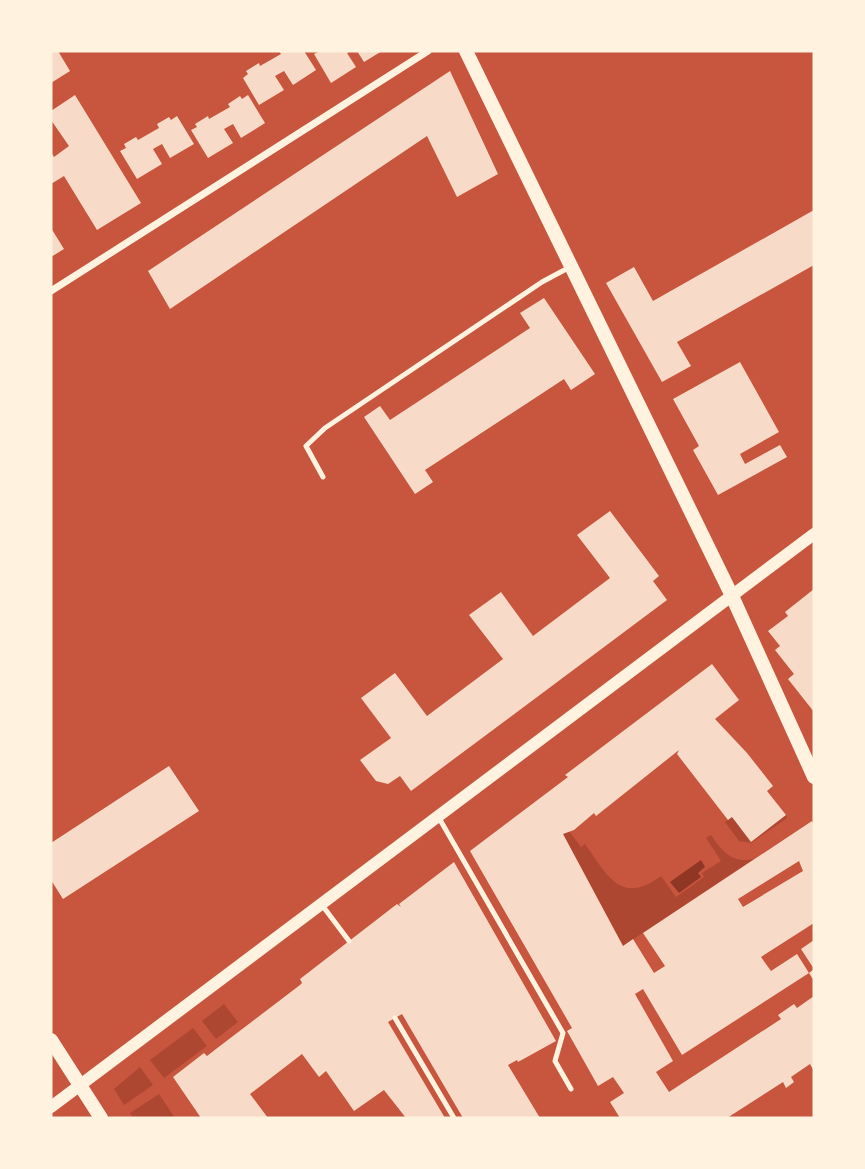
<svg xmlns="http://www.w3.org/2000/svg" width="865" height="1169" viewBox="0 0 865 1169" font-family="'Source Serif 4',serif">
<rect width="100%" height="100%" fill="#c8553d"/>
<!-- green -->
<path fill="#ae4732" d="M 786,815 L 787,818 L 751,843 L 739,841 L 725,822 L 732,817 Z
M 569,831 L 581,847 L 585,844 C 607,875 621,906 661,876 L 676,897 L 704,877 L 702,873 L 721,861 L 706,838 L 711,835 C 722,851 732,864 754,859 L 623,946 L 563,834 Z
M 224,1004 L 238,1022 L 216,1039 L 202,1021 Z
M 193,1028 L 207,1046 L 164,1078 L 150,1060 Z
M 140,1067 L 153,1085 L 124,1105 L 114,1089 Z
M 159,1094 L 175,1118 L 133,1118 L 130,1113 Z"/>
<!-- water -->
<path fill="#8f3625" d="M 701,860 L 705,867 L 698,873 L 701,877 L 679,893 L 670,882 Z"/>
<!-- building -->
<path fill="#f7dbc8" fill-rule="evenodd" d="M 51,51 L 58,51 L 70,71 L 51,83 Z
M 279,51 L 304,51 L 316,70 L 293,85 L 284,71 L 275,76 L 284,90 L 259,105 L 243,78 L 248,74 L 246,71 L 259,63 L 260,66 L 281,54 Z
M 320,51 L 351,51 L 347,53 L 356,67 L 331,83 L 314,54 Z
M 357,51 L 382,51 L 364,62 Z
M 450,71 L 498,174 L 457,197 L 427,136 L 170,309 L 148,271 Z
M 75,95 L 141,203 L 97,230 L 64,176 L 51,184 L 51,152 L 54,157 L 69,146 L 51,120 L 51,111 Z
M 248,95 L 265,123 L 241,138 L 233,124 L 224,129 L 233,143 L 208,158 L 191,130 L 197,127 L 195,124 L 208,116 L 209,119 L 230,107 L 228,104 L 240,96 L 242,99 Z
M 177,116 L 194,144 L 170,158 L 162,144 L 153,149 L 162,164 L 137,179 L 120,151 L 126,148 L 124,144 L 136,137 L 138,140 L 159,128 L 157,124 L 169,117 L 171,120 Z
M 814,210 L 814,265 L 677,342 L 691,366 L 662,382 L 606,283 L 634,267 L 653,301 Z
M 51,228 L 64,249 L 51,257 Z
M 544,298 L 595,374 L 571,390 L 564,379 L 425,470 L 433,482 L 415,494 L 364,417 L 380,406 L 390,420 L 530,328 L 520,313 Z
M 740,362 L 779,432 L 740,454 L 745,464 L 780,445 L 787,457 L 718,495 L 693,450 L 699,446 L 673,399 Z
M 610,511 L 659,576 L 653,581 L 667,600 L 411,791 L 400,776 L 388,784 L 376,781 L 360,760 L 391,738 L 361,698 L 395,673 L 427,716 L 503,659 L 469,615 L 501,592 L 533,636 L 610,578 L 577,535 Z
M 814,589 L 814,712 L 788,679 L 794,674 L 775,650 L 780,646 L 768,631 L 788,616 L 785,612 Z
M 712,664 L 739,700 L 715,719 L 747,753 L 773,786 L 767,791 L 786,815 L 751,842 L 732,817 L 728,820 L 677,754 L 679,750 L 596,816 L 594,813 L 574,830 L 563,834 L 623,946 L 633,939 L 654,973 L 665,966 L 643,933 L 812,821 L 814,826 L 814,923 L 761,957 L 771,971 L 797,954 L 809,973 L 682,1055 L 643,989 L 635,994 L 673,1061 L 656,1072 L 669,1092 L 781,1019 L 778,1015 L 794,1004 L 797,1008 L 814,996 L 814,1071 L 810,1064 L 791,1077 L 794,1082 L 786,1088 L 783,1082 L 727,1118 L 620,1118 L 610,1102 L 624,1093 L 613,1077 L 598,1086 L 567,1031 L 572,1028 L 470,851 L 568,777 L 565,775 ZM 799,861 L 803,871 L 743,907 L 738,899 Z
M 169,766 L 199,811 L 63,899 L 51,880 L 51,843 Z
M 454,862 L 556,1041 L 518,1062 L 517,1060 L 508,1065 L 540,1118 L 463,1118 L 402,1014 L 388,1022 L 445,1118 L 406,1118 L 384,1090 L 354,1111 L 326,1071 L 319,1077 L 302,1054 L 250,1094 L 268,1118 L 201,1118 L 173,1077 L 204,1053 L 207,1056 L 216,1049 L 300,985 L 302,983 L 300,979 L 397,904 L 401,907 L 399,904 Z
M 814,940 L 814,981 L 809,973 L 814,969 L 801,949 Z"/>
<g fill="none" stroke-linecap="round" stroke-linejoin="round">
<!-- service -->
<path stroke="#fff3e0" stroke-width="5" d="M 323,477 L 306,446 L 325,428 L 542,282 L 570,267
M 439,818 L 563,1033 L 555,1061 L 571,1089
M 322,905 L 349,941
M 395,1018 L 454,1118"/>
<!-- minor -->
<path stroke="#fff3e0" stroke-width="7" d="M 51,291 L 428,51"/>
<!-- tertiary -->
<path stroke="#fff3e0" stroke-width="12" d="M 51,1107 L 814,534"/>
<!-- secondary -->
<path stroke="#fff3e0" stroke-width="14" d="M 466,51 L 732,596 L 814,777
M 51,1040 L 101,1118"/>
</g>
<!-- border -->
<rect width="865" height="1169" fill="none" stroke="#fff3e0" stroke-width="105"/>
</svg>
